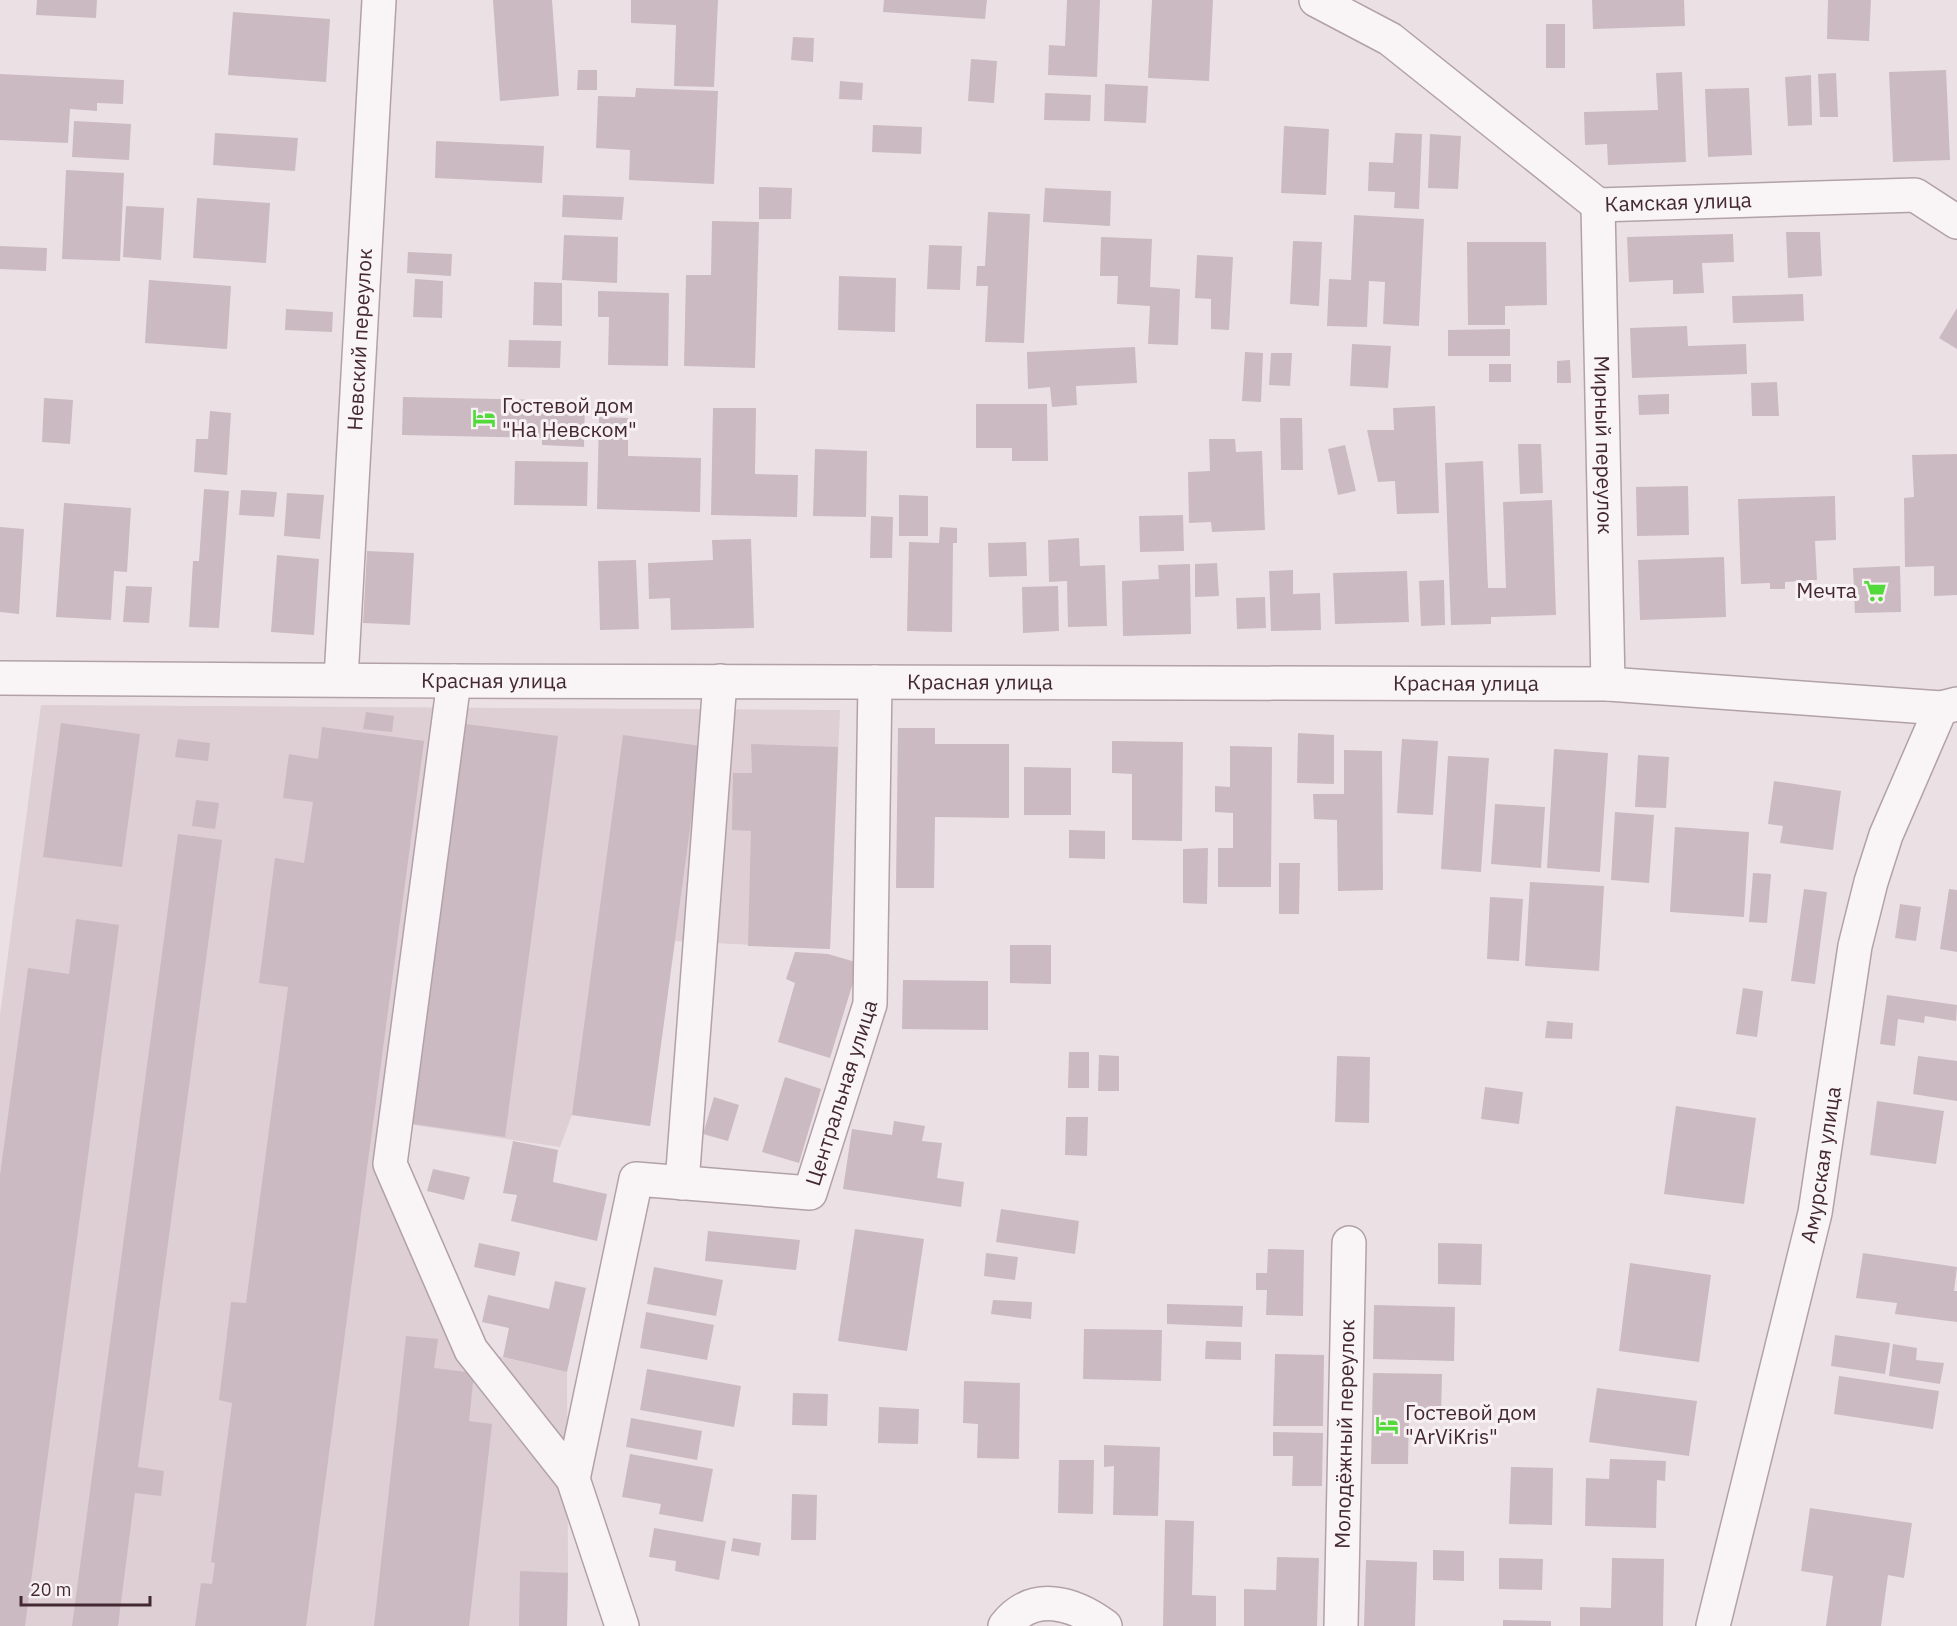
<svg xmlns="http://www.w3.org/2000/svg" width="1957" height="1626" viewBox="0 0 1957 1626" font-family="'IBM Plex Sans',sans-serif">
<rect width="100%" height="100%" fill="#ebe1e5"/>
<!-- built -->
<path fill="#ddcfd4" d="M 41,705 L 840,710 L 830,949 L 675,941 L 650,1126 L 572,1115 L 560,1147 L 401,1123 L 397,1152 L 489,1354 L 567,1372 L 568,1573 L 567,1626 L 0,1626 L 0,1015 Z"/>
<!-- building -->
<path fill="#cbbac1" d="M 37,0 L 97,0 L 96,18 L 36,15 Z
M 493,0 L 552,0 L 559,96 L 500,101 Z
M 631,0 L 718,0 L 714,87 L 674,86 L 676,25 L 631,23 Z
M 884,0 L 987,0 L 985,19 L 883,12 Z
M 1067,0 L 1100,0 L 1097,77 L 1048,75 L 1049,45 L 1065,46 Z
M 1152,0 L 1213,0 L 1209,81 L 1148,78 Z
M 1592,0 L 1684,0 L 1685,26 L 1593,29 Z
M 1828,0 L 1871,0 L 1869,41 L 1827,39 Z
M 233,12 L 330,19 L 326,82 L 228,75 Z
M 1546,24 L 1565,24 L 1565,68 L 1546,68 Z
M 793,37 L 814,38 L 813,62 L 791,60 Z
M 971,59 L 997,61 L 994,103 L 968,101 Z
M 578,70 L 597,70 L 597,90 L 577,90 Z
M 1946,70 L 1950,160 L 1893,162 L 1889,72 Z
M 1682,72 L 1686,162 L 1608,165 L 1607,144 L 1585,145 L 1584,112 L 1658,110 L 1656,73 Z
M 1836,73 L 1838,117 L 1820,117 L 1818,74 Z
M 0,74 L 124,80 L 123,104 L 97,103 L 97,111 L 70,109 L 68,143 L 0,140 Z
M 1811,75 L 1812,125 L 1788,126 L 1785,77 Z
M 840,81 L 863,83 L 862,100 L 839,99 Z
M 1105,84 L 1148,86 L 1146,123 L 1104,121 Z
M 636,88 L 718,91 L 714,184 L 629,180 L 630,150 L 596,148 L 598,96 L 635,97 Z
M 1749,88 L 1752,155 L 1708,157 L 1705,89 Z
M 1045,93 L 1091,95 L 1090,121 L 1044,120 Z
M 74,121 L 131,124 L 129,160 L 72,157 Z
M 873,125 L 922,127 L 921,154 L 872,152 Z
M 1284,126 L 1329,129 L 1326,195 L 1281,193 Z
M 215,133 L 298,138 L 295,171 L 213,165 Z
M 1395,133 L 1422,134 L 1419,209 L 1394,208 L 1395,192 L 1368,191 L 1369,162 L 1393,163 Z
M 1430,134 L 1461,136 L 1458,189 L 1428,188 Z
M 436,141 L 544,146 L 542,183 L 435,178 Z
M 66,170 L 124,173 L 120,261 L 62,259 Z
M 759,187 L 792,188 L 791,219 L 759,219 Z
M 1045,188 L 1111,191 L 1110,226 L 1043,222 Z
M 563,195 L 624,197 L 622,220 L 562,217 Z
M 197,198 L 270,203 L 266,263 L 193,258 Z
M 126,206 L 164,208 L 161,260 L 123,257 Z
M 988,212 L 1030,214 L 1024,343 L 985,342 L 988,286 L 976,286 L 977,266 L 985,266 Z
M 1354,215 L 1424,219 L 1419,326 L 1383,324 L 1385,282 L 1369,281 L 1367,327 L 1327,326 L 1329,279 L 1351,280 Z
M 712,221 L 759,222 L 755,368 L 684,366 L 686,275 L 711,275 Z
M 1786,232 L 1820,232 L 1822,276 L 1788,278 Z
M 1733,234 L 1734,262 L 1702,263 L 1704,293 L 1673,294 L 1673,280 L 1629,282 L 1627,237 Z
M 564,235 L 618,237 L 617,283 L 562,280 Z
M 1101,237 L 1152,239 L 1150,287 L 1180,289 L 1178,345 L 1148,344 L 1150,306 L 1117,304 L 1118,276 L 1100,276 Z
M 1293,241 L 1322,242 L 1319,306 L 1290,304 Z
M 1467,242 L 1546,242 L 1547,305 L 1505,306 L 1505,325 L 1468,325 Z
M 929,245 L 962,246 L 960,290 L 927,289 Z
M 0,246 L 47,248 L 46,271 L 0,269 Z
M 408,252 L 452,254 L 451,276 L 407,273 Z
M 1197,255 L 1233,257 L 1229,330 L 1211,329 L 1211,299 L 1195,298 Z
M 839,276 L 896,278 L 895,332 L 838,330 Z
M 415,279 L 443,281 L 442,318 L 413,317 Z
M 149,280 L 231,286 L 227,349 L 145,343 Z
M 534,282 L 562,283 L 562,326 L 533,325 Z
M 598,291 L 669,293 L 668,366 L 608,365 L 609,317 L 598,317 Z
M 1803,294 L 1804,321 L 1733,323 L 1732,296 Z
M 1957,308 L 1957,349 L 1939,338 Z
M 286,309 L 333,312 L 332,332 L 285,330 Z
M 1687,326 L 1688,346 L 1746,344 L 1747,374 L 1632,378 L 1630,328 Z
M 1510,329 L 1510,356 L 1448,356 L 1448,330 Z
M 509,340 L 561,341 L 560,368 L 508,367 Z
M 1352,344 L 1391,346 L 1388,388 L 1350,386 Z
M 1135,347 L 1137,383 L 1076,386 L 1077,405 L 1052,407 L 1050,387 L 1028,389 L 1027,352 Z
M 1245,352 L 1263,353 L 1261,402 L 1242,401 Z
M 1271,353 L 1292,353 L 1290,386 L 1269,385 Z
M 1570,360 L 1571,383 L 1557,383 L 1557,361 Z
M 1489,364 L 1511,364 L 1511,382 L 1489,382 Z
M 1777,382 L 1779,416 L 1752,416 L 1751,383 Z
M 1669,394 L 1669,414 L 1639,415 L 1638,395 Z
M 403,397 L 585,401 L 584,447 L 542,445 L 542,438 L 402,435 Z
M 44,398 L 73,400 L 70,444 L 42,442 Z
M 976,404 L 1047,404 L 1048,461 L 1012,461 L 1012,448 L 976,448 Z
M 1435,406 L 1439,513 L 1397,514 L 1395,481 L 1378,482 L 1367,430 L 1394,430 L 1393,408 Z
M 713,408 L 756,408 L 755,474 L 798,475 L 797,517 L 711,515 Z
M 210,411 L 231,413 L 227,475 L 194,472 L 196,439 L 208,439 Z
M 599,417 L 628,418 L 628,456 L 701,458 L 700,512 L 597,509 Z
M 1280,418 L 1302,418 L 1303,470 L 1281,470 Z
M 1209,439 L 1235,439 L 1236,452 L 1262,451 L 1265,530 L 1212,532 L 1211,522 L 1189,523 L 1188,472 L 1210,471 Z
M 1518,444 L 1541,444 L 1543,493 L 1520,494 Z
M 1345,445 L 1356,491 L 1338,495 L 1328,449 Z
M 815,449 L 867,451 L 866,517 L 813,516 Z
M 1957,454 L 1957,595 L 1934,596 L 1934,566 L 1905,567 L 1904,498 L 1914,497 L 1912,455 Z
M 515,461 L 588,462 L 587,506 L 514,505 Z
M 1483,461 L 1488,588 L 1506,588 L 1503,502 L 1552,500 L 1556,615 L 1491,617 L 1491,624 L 1451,625 L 1445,463 Z
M 1688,486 L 1689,535 L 1637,536 L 1636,487 Z
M 204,489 L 229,491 L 219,628 L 189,627 L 193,561 L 199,561 Z
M 241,490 L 277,492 L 274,517 L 239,515 Z
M 287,493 L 324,495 L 320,539 L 284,536 Z
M 899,495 L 928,496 L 928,536 L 899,536 Z
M 1835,496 L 1836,540 L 1815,541 L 1817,580 L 1785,582 L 1785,589 L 1770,589 L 1770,583 L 1741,584 L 1738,499 Z
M 64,503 L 131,508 L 127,572 L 114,571 L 111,620 L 56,617 Z
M 1183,515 L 1184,551 L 1140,552 L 1139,516 Z
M 871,516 L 893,517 L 892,558 L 870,558 Z
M 0,527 L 24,529 L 19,614 L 0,612 Z
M 940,527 L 957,528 L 957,543 L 953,543 L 952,632 L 907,631 L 909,542 L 939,543 Z
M 1079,538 L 1080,566 L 1105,565 L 1107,626 L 1068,627 L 1067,581 L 1049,582 L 1048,540 Z
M 751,539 L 754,628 L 671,630 L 670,598 L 649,599 L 648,563 L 713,560 L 712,540 Z
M 1026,542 L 1027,576 L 989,577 L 988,543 Z
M 367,551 L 414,553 L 410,625 L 363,623 Z
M 277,555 L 319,559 L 314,635 L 271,632 Z
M 1724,557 L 1726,617 L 1640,620 L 1638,560 Z
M 636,560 L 639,629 L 600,630 L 598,561 Z
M 1217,563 L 1219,596 L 1195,597 L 1195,564 Z
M 1190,564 L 1191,634 L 1123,636 L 1122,581 L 1159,579 L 1158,565 Z
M 1900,566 L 1901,612 L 1855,613 L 1853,568 Z
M 1293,570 L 1293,594 L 1320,593 L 1321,630 L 1271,631 L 1269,571 Z
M 1407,571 L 1409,622 L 1335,624 L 1333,573 Z
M 1444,580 L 1445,625 L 1421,626 L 1419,581 Z
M 126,586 L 152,587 L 149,623 L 123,622 Z
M 1058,586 L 1059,631 L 1023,633 L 1022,587 Z
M 1265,597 L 1266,628 L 1237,629 L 1236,598 Z
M 366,712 L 394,716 L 392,732 L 363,729 Z
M 61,723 L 140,734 L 122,867 L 43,857 Z
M 466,724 L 558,736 L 505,1137 L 413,1124 Z
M 322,727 L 424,741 L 306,1626 L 195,1626 L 201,1583 L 212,1584 L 215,1563 L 211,1562 L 232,1403 L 219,1400 L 231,1302 L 246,1303 L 288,987 L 259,983 L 275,858 L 304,863 L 313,802 L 283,798 L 289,754 L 318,759 Z
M 898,728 L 935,728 L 935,744 L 1009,744 L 1009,818 L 935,817 L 934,888 L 896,888 Z
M 1298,733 L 1334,735 L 1334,784 L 1297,783 Z
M 623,735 L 701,746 L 650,1126 L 572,1115 Z
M 178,739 L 210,743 L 208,761 L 175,757 Z
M 1402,739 L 1438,741 L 1433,815 L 1397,813 Z
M 1112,741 L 1183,742 L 1182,841 L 1132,840 L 1132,774 L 1112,773 Z
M 751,744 L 838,747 L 830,949 L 748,946 L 751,831 L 732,830 L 733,773 L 752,773 Z
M 1230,746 L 1272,747 L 1271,887 L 1218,887 L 1218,848 L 1233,848 L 1233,813 L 1215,812 L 1215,786 L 1230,787 Z
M 1554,749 L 1608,753 L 1600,872 L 1547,868 Z
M 1344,750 L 1382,751 L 1383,890 L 1338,891 L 1337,820 L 1314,819 L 1313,794 L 1344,794 Z
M 1638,755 L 1669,757 L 1666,808 L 1635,807 Z
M 1448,756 L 1489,758 L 1481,872 L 1441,869 Z
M 1024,767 L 1071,768 L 1071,815 L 1024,815 Z
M 1774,781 L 1841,791 L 1833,850 L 1780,843 L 1783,826 L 1768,824 Z
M 196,800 L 219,803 L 215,829 L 192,826 Z
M 1495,804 L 1545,807 L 1541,868 L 1491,864 Z
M 1615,812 L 1654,815 L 1649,883 L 1611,880 Z
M 1675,827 L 1749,832 L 1744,917 L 1670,912 Z
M 1069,830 L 1105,831 L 1105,859 L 1069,858 Z
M 178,834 L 222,840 L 138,1467 L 164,1471 L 161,1496 L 135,1493 L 118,1626 L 72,1626 Z
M 1208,848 L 1207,904 L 1183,903 L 1183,849 Z
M 1279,863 L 1300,863 L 1299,914 L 1279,914 Z
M 1753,873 L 1771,874 L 1767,923 L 1749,922 Z
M 1530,882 L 1604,886 L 1599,971 L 1525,966 Z
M 1804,889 L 1827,892 L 1815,984 L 1791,981 Z
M 1949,889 L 1957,890 L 1957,952 L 1940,949 Z
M 1490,897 L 1523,899 L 1519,961 L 1487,959 Z
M 1900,904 L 1921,907 L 1916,941 L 1895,938 Z
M 76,919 L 119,925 L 25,1626 L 0,1626 L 0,1175 L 28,968 L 69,974 Z
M 1010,945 L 1051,945 L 1051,984 L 1010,983 Z
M 795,952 L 828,954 L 859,963 L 830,1058 L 778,1042 L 795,983 L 786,979 Z
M 903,980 L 988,981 L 988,1030 L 902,1029 Z
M 1743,988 L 1763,991 L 1757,1037 L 1736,1034 Z
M 1887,995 L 1957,1005 L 1956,1021 L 1925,1016 L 1924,1023 L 1898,1019 L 1895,1046 L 1880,1044 Z
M 1547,1021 L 1573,1023 L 1572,1039 L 1545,1038 Z
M 1069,1052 L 1089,1052 L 1089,1088 L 1068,1088 Z
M 1099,1055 L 1119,1056 L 1119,1091 L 1098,1091 Z
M 1337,1056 L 1370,1057 L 1369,1123 L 1335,1122 Z
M 1918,1056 L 1957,1061 L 1957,1101 L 1913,1094 Z
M 785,1077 L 821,1089 L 799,1163 L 762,1152 Z
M 1485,1087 L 1523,1092 L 1519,1124 L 1481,1119 Z
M 714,1097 L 739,1105 L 728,1141 L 703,1134 Z
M 1877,1101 L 1944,1111 L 1936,1164 L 1870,1155 Z
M 1676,1106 L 1756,1118 L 1744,1204 L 1664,1194 Z
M 1066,1117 L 1088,1117 L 1087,1156 L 1065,1155 Z
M 894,1121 L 925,1126 L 922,1141 L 942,1143 L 937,1178 L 964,1182 L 961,1207 L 843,1189 L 852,1129 L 892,1135 Z
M 513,1141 L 558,1150 L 553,1182 L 607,1194 L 597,1241 L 511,1221 L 517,1195 L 503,1193 Z
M 433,1169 L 470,1177 L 464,1200 L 427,1191 Z
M 1001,1209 L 1079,1221 L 1075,1254 L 996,1242 Z
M 855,1229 L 924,1239 L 907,1351 L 838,1341 Z
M 708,1231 L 800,1240 L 796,1270 L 705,1261 Z
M 479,1243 L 520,1252 L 515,1276 L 474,1267 Z
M 1438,1243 L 1482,1244 L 1481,1285 L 1438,1284 Z
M 1268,1249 L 1304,1250 L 1303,1316 L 1266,1315 L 1267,1290 L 1256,1290 L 1256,1273 L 1267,1273 Z
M 986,1253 L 1018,1257 L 1015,1280 L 984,1276 Z
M 1863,1253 L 1957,1267 L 1954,1291 L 1957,1291 L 1957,1322 L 1895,1314 L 1897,1303 L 1856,1298 Z
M 1630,1263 L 1711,1275 L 1699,1362 L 1619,1351 Z
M 654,1267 L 723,1280 L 716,1316 L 647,1304 Z
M 555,1281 L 586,1288 L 567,1372 L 503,1357 L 509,1328 L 482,1322 L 488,1295 L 549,1309 Z
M 993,1300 L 1032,1302 L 1031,1319 L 991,1314 Z
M 1167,1304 L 1243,1306 L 1242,1327 L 1167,1324 Z
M 1374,1305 L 1455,1307 L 1454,1361 L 1373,1359 Z
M 646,1312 L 714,1325 L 707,1360 L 640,1348 Z
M 1084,1329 L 1162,1330 L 1161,1381 L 1083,1379 Z
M 1835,1335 L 1890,1343 L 1885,1374 L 1831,1366 Z
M 406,1336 L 438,1339 L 434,1368 L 474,1373 L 469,1421 L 492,1424 L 469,1626 L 374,1626 Z
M 1206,1341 L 1241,1342 L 1241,1360 L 1205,1359 Z
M 1893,1344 L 1917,1348 L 1916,1360 L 1944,1363 L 1940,1384 L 1889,1376 Z
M 1275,1354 L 1324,1355 L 1323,1426 L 1273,1426 Z
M 647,1369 L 741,1386 L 734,1427 L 640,1410 Z
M 1373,1373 L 1442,1374 L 1441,1413 L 1409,1412 L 1408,1464 L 1371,1464 Z
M 1839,1376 L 1939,1391 L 1933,1429 L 1834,1414 Z
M 964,1381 L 1020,1383 L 1019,1459 L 977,1458 L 978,1424 L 963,1423 Z
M 1597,1388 L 1697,1401 L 1689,1456 L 1589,1442 Z
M 793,1393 L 828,1394 L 827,1426 L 792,1425 Z
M 879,1407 L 919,1409 L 918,1444 L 878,1443 Z
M 631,1418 L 702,1431 L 697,1460 L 626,1447 Z
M 1273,1432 L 1323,1433 L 1322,1486 L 1292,1486 L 1293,1456 L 1273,1456 Z
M 1104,1445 L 1160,1447 L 1158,1516 L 1113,1515 L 1114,1466 L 1104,1467 Z
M 630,1454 L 713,1469 L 703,1522 L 659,1514 L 661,1504 L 622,1497 Z
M 1610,1459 L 1666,1461 L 1665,1481 L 1657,1480 L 1656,1528 L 1585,1526 L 1586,1478 L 1609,1479 Z
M 1059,1460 L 1094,1460 L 1093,1514 L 1058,1513 Z
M 1511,1467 L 1553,1468 L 1552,1525 L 1509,1524 Z
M 792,1494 L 817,1495 L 816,1540 L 791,1540 Z
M 1810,1508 L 1912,1523 L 1904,1578 L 1888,1575 L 1881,1626 L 1826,1626 L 1833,1576 L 1801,1571 Z
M 1165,1520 L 1194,1521 L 1192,1595 L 1216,1596 L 1216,1626 L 1163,1626 Z
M 654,1528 L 726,1541 L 719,1580 L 675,1571 L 676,1561 L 649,1557 Z
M 733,1538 L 761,1543 L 759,1556 L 731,1551 Z
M 1433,1550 L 1464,1551 L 1464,1581 L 1433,1580 Z
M 1277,1557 L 1319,1558 L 1317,1626 L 1244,1626 L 1244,1589 L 1276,1590 Z
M 1499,1558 L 1543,1559 L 1542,1590 L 1499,1589 Z
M 1612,1558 L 1664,1559 L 1663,1626 L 1580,1626 L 1580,1607 L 1611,1608 Z
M 1366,1560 L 1417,1562 L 1415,1626 L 1364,1626 Z
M 520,1571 L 568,1573 L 567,1626 L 519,1626 Z
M 1503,1620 L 1551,1621 L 1551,1626 L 1503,1626 Z"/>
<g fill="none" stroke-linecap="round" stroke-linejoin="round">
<!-- minor casing -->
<g stroke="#b2a2a8" stroke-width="36">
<g id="minor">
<path id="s1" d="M 1316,0 L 1390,39 L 1598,205 L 1915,195 L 1957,222"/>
<path id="s2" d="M 1598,205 L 1608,684"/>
<path id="s3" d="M 0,678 L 454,681 L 1608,684 L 1941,708 L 1957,704"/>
<path id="s4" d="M 341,679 L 379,0"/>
<path d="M 454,681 L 390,1164 L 471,1350 L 573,1479"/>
<path d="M 682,1183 L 720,681"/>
<path id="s5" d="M 622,1626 L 573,1479 L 636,1179 L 810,1193 L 870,1004 L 875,682"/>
<path d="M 1005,1626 C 1033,1590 1074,1603 1105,1626"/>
<path id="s6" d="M 1341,1626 L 1349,1243"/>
<path id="s7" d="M 1713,1626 L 1815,1213 L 1855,946 L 1871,882 L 1886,835 L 1941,708"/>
</g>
</g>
<!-- minor -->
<use href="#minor" stroke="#f9f4f6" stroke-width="33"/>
</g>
<!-- icons -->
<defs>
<g id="hotel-bare" transform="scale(1.8)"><path d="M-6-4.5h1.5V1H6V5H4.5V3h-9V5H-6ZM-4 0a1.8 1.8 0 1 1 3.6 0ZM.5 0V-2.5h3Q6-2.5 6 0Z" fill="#52da3b" stroke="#f8f1f4" stroke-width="2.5" paint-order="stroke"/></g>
<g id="supermarket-bare" transform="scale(1.8)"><path d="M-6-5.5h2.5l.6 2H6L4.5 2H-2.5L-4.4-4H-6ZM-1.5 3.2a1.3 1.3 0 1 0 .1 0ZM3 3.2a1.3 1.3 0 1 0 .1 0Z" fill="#52da3b" stroke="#f8f1f4" stroke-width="2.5" paint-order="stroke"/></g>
</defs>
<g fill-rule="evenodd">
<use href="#hotel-bare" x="484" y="418"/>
<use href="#supermarket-bare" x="1875" y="591"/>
<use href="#hotel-bare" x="1387" y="1425"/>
</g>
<g text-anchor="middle" stroke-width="6" stroke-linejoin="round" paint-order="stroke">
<!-- street labels -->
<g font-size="21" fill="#442832" stroke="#f8f1f4">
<text dy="7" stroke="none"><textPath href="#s1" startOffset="430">Камская улица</textPath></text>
<text dy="7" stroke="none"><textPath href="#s4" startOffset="340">Невский переулок</textPath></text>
<text dy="7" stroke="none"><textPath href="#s2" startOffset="240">Мирный переулок</textPath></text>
<text dy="7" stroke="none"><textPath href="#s3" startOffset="494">Красная улица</textPath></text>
<text dy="7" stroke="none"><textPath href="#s3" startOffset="980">Красная улица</textPath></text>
<text dy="7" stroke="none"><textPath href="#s3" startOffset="1466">Красная улица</textPath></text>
<text dy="7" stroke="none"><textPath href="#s5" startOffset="741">Центральная улица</textPath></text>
<text dy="7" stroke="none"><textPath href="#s7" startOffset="474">Амурская улица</textPath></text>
<text dy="7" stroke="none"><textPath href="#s6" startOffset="192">Молодёжный переулок</textPath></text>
</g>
<!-- poi labels -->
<g font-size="21" fill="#442832" stroke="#f8f1f4" text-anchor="start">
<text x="502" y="413">Гостевой дом<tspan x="502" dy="24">"На Невском"</tspan></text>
<text x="1857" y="598" text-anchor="end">Мечта</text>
<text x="1405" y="1420">Гостевой дом<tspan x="1405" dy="24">"ArViKris"</tspan></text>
</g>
</g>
<!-- scale -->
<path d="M21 1596v9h129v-9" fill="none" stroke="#442832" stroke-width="3"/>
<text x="30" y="1596" font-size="18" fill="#442832" stroke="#f8f1f4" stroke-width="4.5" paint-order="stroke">20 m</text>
</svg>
